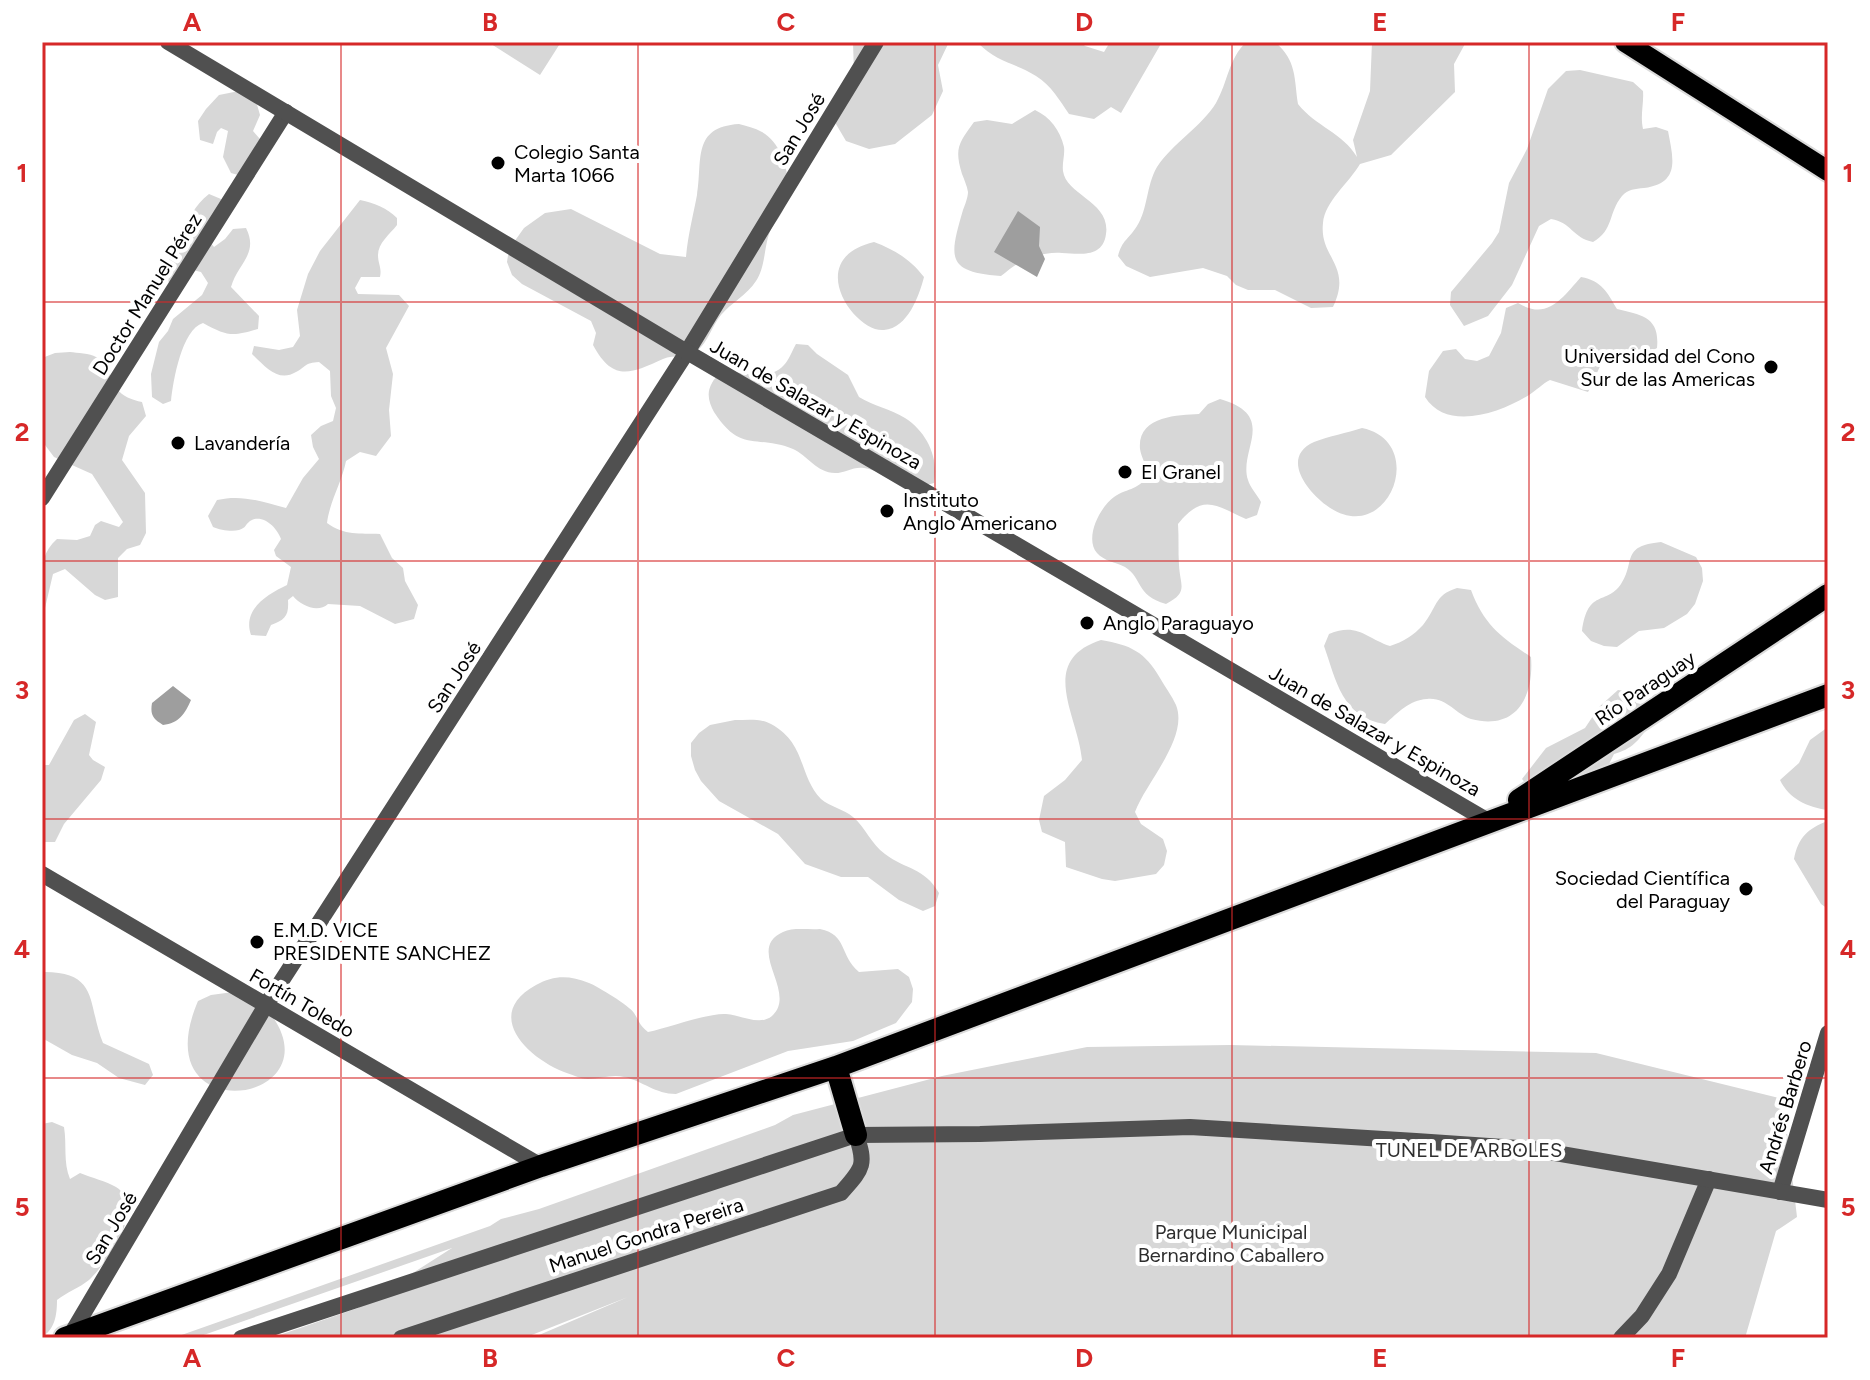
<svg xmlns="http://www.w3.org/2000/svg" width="1870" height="1380" viewBox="0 0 1870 1380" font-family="Figtree,sans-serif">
<rect width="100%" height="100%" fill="#fff"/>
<!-- green -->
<path fill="#d7d7d7" d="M 488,42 L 561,42 L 540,75 Z
M 853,42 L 949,42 L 938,65 L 943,91 L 932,115 L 895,144 L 869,149 L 846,141 L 833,119 L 854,74 Z
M 977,42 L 1081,42 L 1085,46 L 1104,52 L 1110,42 L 1162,42 L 1121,113 L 1111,107 L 1094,119 L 1069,114 C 1060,101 1051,85 1036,76 C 1014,62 997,63 977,42 Z
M 1246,42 L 1275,42 C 1297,61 1294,78 1298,104 C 1315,126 1343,133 1357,157 L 1353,140 L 1370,91 L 1372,42 L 1466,42 L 1454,64 L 1455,92 L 1391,155 L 1360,164 C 1349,183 1325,201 1323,223 C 1319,258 1353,265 1333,307 L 1311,308 L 1275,290 L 1248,290 L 1236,285 L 1227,276 L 1203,268 L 1150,277 L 1126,266 L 1118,256 C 1122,240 1129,239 1137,226 C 1148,209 1146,186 1157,167 C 1173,143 1201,127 1216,103 C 1228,82 1228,60 1246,42 Z
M 1580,70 L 1633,82 L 1643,91 C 1644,104 1640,115 1643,129 L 1656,127 L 1668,131 C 1673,158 1681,183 1644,188 C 1635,189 1628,189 1622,196 C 1608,213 1614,230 1593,242 C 1573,238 1571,222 1551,219 L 1539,226 L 1512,285 L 1488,316 L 1464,326 L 1450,305 L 1451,292 L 1492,243 L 1499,232 L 1509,183 L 1527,149 L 1548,89 L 1566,71 Z
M 239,91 L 256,101 L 260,115 L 253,131 L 260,139 L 238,175 L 231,173 L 223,157 L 228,131 L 221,128 L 217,132 L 213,144 L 200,140 L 198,121 L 206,109 L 219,95 Z
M 1035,110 C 1050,117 1060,130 1064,147 C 1065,155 1062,163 1063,171 C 1066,195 1111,202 1106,234 C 1103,258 1080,254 1062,253 C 1053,252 1041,254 1032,257 C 1020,260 1011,268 1001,276 C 946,272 949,258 963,210 C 965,205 968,197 968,192 C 967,186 964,179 962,174 C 954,148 959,143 974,122 L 987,120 L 1012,124 Z
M 739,124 C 746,126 755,128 762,132 C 785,145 794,185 784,208 C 780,218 772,225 769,234 C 764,249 765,268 756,281 C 747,295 731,303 721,315 C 712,326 708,342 697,351 C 687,359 674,354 663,359 C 630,374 613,382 593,345 L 596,333 L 591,321 L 522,284 L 512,275 L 507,262 L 509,249 L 524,228 L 545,213 L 571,209 L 660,254 L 686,257 C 688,235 693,216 697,195 C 703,161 691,127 739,124 Z
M 209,194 L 221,199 L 229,209 L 205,236 L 214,247 L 225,239 L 233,229 L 246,228 C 259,254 238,263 231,287 L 259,316 L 258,329 C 232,337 227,336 203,323 C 182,329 173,381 171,401 L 163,404 L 152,397 L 151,374 L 159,342 L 168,331 L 173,319 L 202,295 L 208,283 L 201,272 L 189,269 L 169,283 C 162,262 172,253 186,238 C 186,220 195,205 209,194 Z
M 360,200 C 375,203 387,208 397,218 L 397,225 C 390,234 378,243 378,255 C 378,264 382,268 380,277 L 361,277 L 355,288 L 358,294 L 399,295 L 409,306 L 386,348 L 393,374 L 389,410 L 391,436 L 376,456 L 360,452 L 346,461 C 342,482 330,500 327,523 C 345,536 359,533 380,534 L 392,558 L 403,568 L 405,581 L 418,605 L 414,619 L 395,624 L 360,606 L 328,604 C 318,613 301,606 293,596 L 288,600 C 289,616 285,620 271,625 L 266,636 L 251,635 C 242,609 268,594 287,585 L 291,567 L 276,556 L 274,550 L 281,539 C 277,527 262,513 250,521 C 244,526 247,527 239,530 C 232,532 220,530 213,527 L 208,516 L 217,500 C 243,494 262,502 286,508 L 303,478 L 319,459 L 313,447 L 311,435 L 321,426 L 333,421 L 336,408 L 331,396 L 330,371 L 319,362 C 304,363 307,366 296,372 C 278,383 265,366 252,354 L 254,346 L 279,350 L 293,347 L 300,336 L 297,310 L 308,274 L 320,251 Z
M 874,242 C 895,250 910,259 924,277 C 919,296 908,328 884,330 C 855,333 802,259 874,242 Z
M 1581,277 C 1602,281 1607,292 1617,309 C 1642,315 1660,317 1657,348 L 1646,354 L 1605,358 C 1597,369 1595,381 1588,392 L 1550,380 C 1542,384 1537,390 1529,395 C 1500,413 1447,432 1425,397 L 1429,371 L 1443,351 L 1456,349 L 1465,359 L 1477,361 L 1489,356 L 1501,333 L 1506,308 L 1518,303 C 1548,321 1562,298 1581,277 Z
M 796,344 L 808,345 L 817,354 L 848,375 L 859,397 C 873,406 891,409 905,418 C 927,432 939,458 934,483 C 905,491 891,473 864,468 C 854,466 845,473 835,473 C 817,473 807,455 793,449 C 757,434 741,454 714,412 C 709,403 706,393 712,383 C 725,358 762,389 784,365 C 789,360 792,351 796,344 Z
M 70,352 C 77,353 90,353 96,357 C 119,370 103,394 142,402 L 146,416 L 129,436 L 122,460 L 145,493 L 146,533 L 140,545 L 127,549 L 118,558 L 118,597 L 105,600 L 95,595 L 65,569 L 53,574 L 45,608 L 42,609 C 42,584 36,557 57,539 L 77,540 L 90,536 L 95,525 L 101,521 L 119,527 L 123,522 L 92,474 L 54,457 L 42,441 L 42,358 L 55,353 Z
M 1220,399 C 1279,416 1238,450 1248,480 C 1250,487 1257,495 1261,502 L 1257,515 L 1246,519 C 1215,505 1203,493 1178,524 C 1179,538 1178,551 1179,565 C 1180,586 1189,592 1166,604 C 1135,595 1143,578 1125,567 C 1115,562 1104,561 1097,553 C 1084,538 1100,507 1114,497 C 1129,487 1139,491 1149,473 C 1146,466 1141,456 1140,449 C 1137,416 1178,415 1199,414 L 1208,404 Z
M 1362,428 C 1430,442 1387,551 1326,505 C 1306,490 1281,457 1314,442 C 1329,436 1347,433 1362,428 Z
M 1661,542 L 1696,557 L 1702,568 L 1703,581 L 1695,604 L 1687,614 L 1664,628 L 1639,631 L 1617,647 L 1604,646 L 1591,641 L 1582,631 C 1588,588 1606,606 1621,584 C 1636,562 1620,546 1661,542 Z
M 1457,588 L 1471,590 C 1484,625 1501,637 1531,657 C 1534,696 1517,731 1471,719 C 1455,714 1447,697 1427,699 C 1409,700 1398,713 1385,724 C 1342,718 1336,680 1324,646 L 1329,634 C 1357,622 1366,638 1390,646 C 1403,642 1414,635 1423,625 C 1437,608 1434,595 1457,588 Z
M 1101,640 C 1131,645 1145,652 1160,678 C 1165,687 1172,696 1176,705 C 1189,738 1146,782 1135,812 L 1141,824 L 1163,839 L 1167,851 L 1164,865 L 1156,874 L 1115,881 L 1102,879 L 1066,867 L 1065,842 L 1042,832 L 1039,820 L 1044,796 L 1065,780 L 1082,760 C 1078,715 1037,661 1101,640 Z
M 1618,690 L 1631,692 L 1646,712 L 1649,726 C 1638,741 1632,749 1614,754 L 1600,782 L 1541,800 L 1522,779 L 1546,748 L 1585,728 L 1599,707 Z
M 85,714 L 96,722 L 89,755 L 93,760 L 105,767 L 101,780 L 64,824 L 55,842 L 42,842 L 42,765 L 49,765 L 74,720 Z
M 735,720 C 747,720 760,718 771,724 C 807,744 798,775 821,799 C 830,807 844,809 853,817 C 866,828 871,844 885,854 C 906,870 924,867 939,893 L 935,906 L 923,911 L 899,900 L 868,877 L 841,877 L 805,864 L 778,834 L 719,801 L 701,781 L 695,770 L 691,756 L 691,743 L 699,733 L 710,725 Z
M 1828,727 L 1828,810 C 1807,807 1789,799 1780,780 L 1799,763 L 1810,740 Z
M 1828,821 L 1828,909 L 1821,904 L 1794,859 C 1798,838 1808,828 1828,821 Z
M 820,929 C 848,935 839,955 859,972 L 898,969 L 909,977 L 913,989 L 912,1002 L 896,1023 L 853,1041 L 788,1051 L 676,1094 C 655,1094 643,1081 624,1077 C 612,1074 600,1079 588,1079 C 580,1079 571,1074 564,1072 C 526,1057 483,1014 536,985 C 554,975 569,975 589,983 C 597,986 630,1006 634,1013 C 640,1022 639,1025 648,1032 C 668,1028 707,1013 726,1014 C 741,1015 761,1027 773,1015 C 797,991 745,949 783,932 C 793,927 808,930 820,929 Z
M 42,972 C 100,971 87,1004 103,1043 L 149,1064 L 153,1075 L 145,1085 L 119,1078 L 97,1063 L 72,1055 L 42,1038 Z
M 248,990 C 372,1098 137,1144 198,1001 L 211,995 Z
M 1230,1045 L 1596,1053 L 1783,1099 L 1797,1217 L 1776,1231 L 1745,1338 L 532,1338 L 628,1297 L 524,1338 L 271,1338 L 358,1308 L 452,1248 L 195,1338 L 173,1338 L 490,1226 L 501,1219 L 539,1209 L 775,1125 L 793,1115 L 942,1076 L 1087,1047 Z
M 52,1122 L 64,1127 C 67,1145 63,1162 70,1179 L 80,1173 C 92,1178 106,1181 116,1187 C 148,1207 106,1264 89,1280 C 79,1288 67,1292 57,1300 C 57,1315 55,1329 42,1337 L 42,1124 Z"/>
<!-- water -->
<path fill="#9e9e9e" d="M 1018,211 L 1040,227 L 1039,246 L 1045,259 L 1037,277 L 994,252 Z
M 173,686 L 191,700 C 185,714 179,723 163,725 C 153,719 150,715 152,703 Z"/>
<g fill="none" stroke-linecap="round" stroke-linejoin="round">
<!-- primary casing -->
<g stroke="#dbdbdb" stroke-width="24">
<path id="primary" d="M 1625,42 L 1828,171"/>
</g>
<!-- trunk casing -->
<g stroke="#dbdbdb" stroke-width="26">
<path id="trunk" d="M 1519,800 L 1828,595
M 836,1067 L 856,1135
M 65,1338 L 541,1166 L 836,1067 L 1828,695"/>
</g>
<!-- minor -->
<path stroke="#505050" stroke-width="16" d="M 42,498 L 286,112
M 42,874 L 541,1166
M 1780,1192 L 1828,1033
M 70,1336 L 266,1005 L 687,352 L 876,42
M 401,1338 L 841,1193 C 862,1169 867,1166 856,1135
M 1621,1338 L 1642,1316 L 1669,1274 L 1709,1179"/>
<!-- tertiary -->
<path stroke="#505050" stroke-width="16" d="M 168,42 L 687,352 L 1488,821
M 241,1338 L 856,1135 L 980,1134 L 1190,1127 L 1416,1141 L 1532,1149 L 1828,1200"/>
<!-- primary -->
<use href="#primary" stroke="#000" stroke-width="20"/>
<!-- trunk -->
<use href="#trunk" stroke="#000" stroke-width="22"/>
</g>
<!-- grid -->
<path fill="none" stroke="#d62828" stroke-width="2" stroke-opacity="0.55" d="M 341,42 L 341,1338M 638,42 L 638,1338M 935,42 L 935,1338M 1232,42 L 1232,1338M 1529,42 L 1529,1338M 42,302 L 1828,302M 42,561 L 1828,561M 42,819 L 1828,819M 42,1078 L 1828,1078"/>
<!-- markers -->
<g fill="#000" stroke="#fff" stroke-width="3">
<circle cx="498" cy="163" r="8"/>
<circle cx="1771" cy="367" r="8"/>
<circle cx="178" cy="443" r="8"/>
<circle cx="1125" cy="472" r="8"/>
<circle cx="887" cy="511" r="8"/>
<circle cx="1087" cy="623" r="8"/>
<circle cx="1746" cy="889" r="8"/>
<circle cx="257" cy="942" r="8"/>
</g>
<g text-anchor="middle" stroke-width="8" stroke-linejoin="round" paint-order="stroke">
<!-- street labels -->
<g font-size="20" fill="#000" stroke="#fff">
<text transform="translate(799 129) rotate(-59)" y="7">San José</text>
<text transform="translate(147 294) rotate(-58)" y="7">Doctor Manuel Pérez</text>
<text transform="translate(816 404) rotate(30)" y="7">Juan de Salazar y Espinoza</text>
<text transform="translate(454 677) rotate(-57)" y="7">San José</text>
<text transform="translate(1645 688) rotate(-34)" y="7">Río Paraguay</text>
<text transform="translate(1375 731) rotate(30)" y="7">Juan de Salazar y Espinoza</text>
<text transform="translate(302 1003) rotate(30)" y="7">Fortín Toledo</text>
<text transform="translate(1785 1107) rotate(-73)" y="7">Andrés Barbero</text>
<text transform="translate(111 1228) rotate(-59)" y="7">San José</text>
<text transform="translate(646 1235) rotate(-18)" y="7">Manuel Gondra Pereira</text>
</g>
<!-- poi labels -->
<g font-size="20" fill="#000" stroke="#fff" text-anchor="start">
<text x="514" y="159">Colegio Santa<tspan x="514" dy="23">Marta 1066</tspan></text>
<text x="1755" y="363" text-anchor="end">Universidad del Cono<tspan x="1755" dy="23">Sur de las Americas</tspan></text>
<text x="194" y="450">Lavandería</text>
<text x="1141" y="479">El Granel</text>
<text x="903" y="507">Instituto<tspan x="903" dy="23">Anglo Americano</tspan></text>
<text x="1103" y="630">Anglo Paraguayo</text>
<text x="1730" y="885" text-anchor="end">Sociedad Científica<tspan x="1730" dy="23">del Paraguay</tspan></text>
<text x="273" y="937">E.M.D. VICE<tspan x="273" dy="23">PRESIDENTE SANCHEZ</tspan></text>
</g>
<!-- park labels -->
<g font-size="20" fill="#2e2e2e" stroke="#fff">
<text x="1469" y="1157">TUNEL DE ARBOLES</text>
<text x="1231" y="1239">Parque Municipal<tspan x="1231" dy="23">Bernardino Caballero</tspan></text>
</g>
</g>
<!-- border -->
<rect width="1870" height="1380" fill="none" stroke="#ffffff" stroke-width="88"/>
<rect x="44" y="44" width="1782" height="1292" fill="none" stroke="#d62828" stroke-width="3"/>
<g font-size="26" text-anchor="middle" font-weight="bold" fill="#d62828">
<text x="192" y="31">A</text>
<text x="490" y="31">B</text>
<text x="786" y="31">C</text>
<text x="1084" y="31">D</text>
<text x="1380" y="31">E</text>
<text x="1678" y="31">F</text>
<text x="22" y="182">1</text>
<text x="1848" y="182">1</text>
<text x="22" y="441">2</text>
<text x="1848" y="441">2</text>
<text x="22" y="699">3</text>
<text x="1848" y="699">3</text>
<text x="22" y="958">4</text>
<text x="1848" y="958">4</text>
<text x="22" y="1216">5</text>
<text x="1848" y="1216">5</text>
<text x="192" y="1367">A</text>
<text x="490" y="1367">B</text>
<text x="786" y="1367">C</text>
<text x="1084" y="1367">D</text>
<text x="1380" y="1367">E</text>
<text x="1678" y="1367">F</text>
</g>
</svg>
